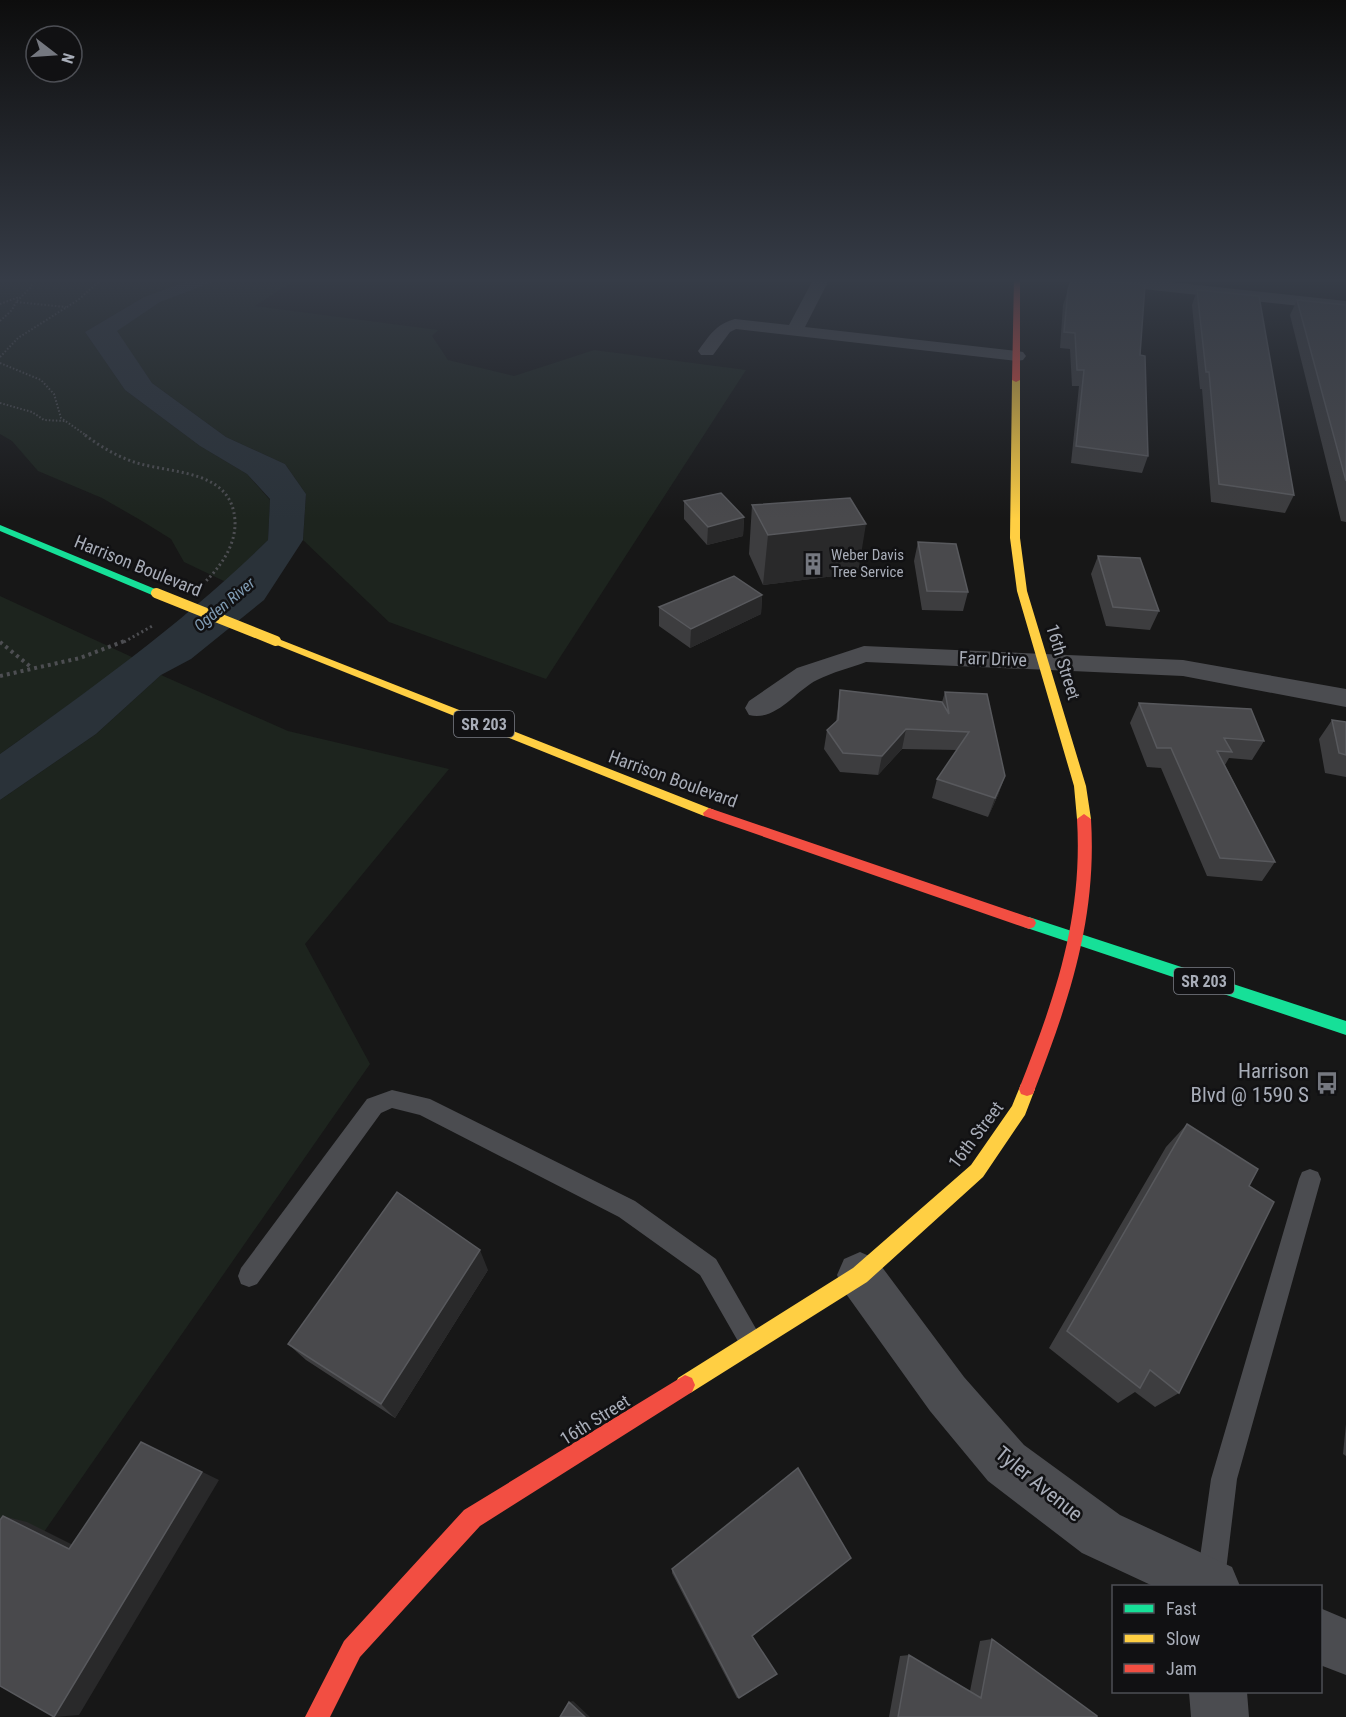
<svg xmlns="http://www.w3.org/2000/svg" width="1346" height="1717" viewBox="0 0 1346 1717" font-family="'Roboto Condensed',sans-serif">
<rect width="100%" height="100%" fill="#171717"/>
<!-- green -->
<path fill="#1d241e" d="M 0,278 L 196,278 L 144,297 L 85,332 L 125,390 L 200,446 L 247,474 L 270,500 L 268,540 L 226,582 L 184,562 L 171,539 L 142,521 L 102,498 L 38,471 L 12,441 L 0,434 Z
M 224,278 L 298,278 L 255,306 L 438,330 L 432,336 L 448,360 L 514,376 L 594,350 L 746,370 L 546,679 L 389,622 L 303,540 L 306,494 L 285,464 L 226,437 L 152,383 L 116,331 L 160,302 Z
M 0,596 L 134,658 L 0,754 Z
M 161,675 L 288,731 L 449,769 L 305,944 L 370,1064 L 0,1595 L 0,800 L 96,734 Z"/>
<!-- water -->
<path fill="#2a3239" d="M 196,278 L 224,278 L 160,302 L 117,331 L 152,383 L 226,437 L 285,464 L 306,494 L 303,540 L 264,600 L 191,659 L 161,675 L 96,734 L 0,800 L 0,754 C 93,687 186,621 268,540 L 270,499 L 247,474 L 200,446 L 125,390 L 85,332 L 144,297 Z"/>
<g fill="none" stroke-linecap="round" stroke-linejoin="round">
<!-- path-far2 -->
<path stroke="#4d4e52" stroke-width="2" stroke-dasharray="1.5 2" stroke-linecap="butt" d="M 35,278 L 30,288 L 16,302 L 66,307
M 0,304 L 19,297
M 0,321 L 12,310 L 16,302
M 0,357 L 18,338 L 78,300 L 103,278
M 0,363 L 41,380 L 54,394 L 61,418 L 87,436
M 0,403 L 32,412 L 44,420 L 65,421"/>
<!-- path-far1 -->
<path stroke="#4d4e52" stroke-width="3" stroke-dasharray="2 3" stroke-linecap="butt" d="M 85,435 C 101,447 118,457 137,463 C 175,474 232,470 235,521 C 236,545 221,566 205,582
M 124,642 L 154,625"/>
<!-- path -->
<path stroke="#4d4e52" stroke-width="4" stroke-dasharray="3 4" stroke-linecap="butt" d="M 0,642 L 32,668
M 0,676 L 80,658 L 127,640"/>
<!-- lane -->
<path fill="#4b4c50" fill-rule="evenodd" d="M 392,1090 L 430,1099 L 635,1201 L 716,1259 L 759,1334 L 763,1342 L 759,1350 L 751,1354 L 743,1350 L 700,1275 L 619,1217 L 420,1115 L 392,1108 L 381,1113 L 257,1284 L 249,1287 L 241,1284 L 238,1276 L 241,1268 L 367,1099 Z
M 1310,1169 L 1318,1172 L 1321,1179 L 1237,1479 L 1225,1579 L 1222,1586 L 1200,1586 L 1197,1579 L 1211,1479 L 1299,1179 L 1302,1172 Z"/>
<!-- street -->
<path fill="#4b4c50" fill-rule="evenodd" d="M 814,278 L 830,278 L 805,327 L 1017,351 L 1023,352 L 1026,356 L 1023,360 L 1017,361 L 736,329 L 730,332 L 713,355 L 701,355 L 698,351 C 709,336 716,324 735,319 L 789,325 Z
M 1080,278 L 1133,278 L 1346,301 L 1346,311 L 1088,283 Z
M 864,646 L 1183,660 L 1346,689 L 1346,707 L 1183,676 L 866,662 C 850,668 833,672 817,680 C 795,691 776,722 749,715 L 745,708 L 749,701 L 797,668 Z
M 860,1252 L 876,1259 L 964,1377 L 1024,1445 L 1120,1515 L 1232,1567 L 1240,1586 L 1153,1586 L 1082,1553 L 988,1481 L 930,1411 L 844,1291 L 837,1275 L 844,1259 Z
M 1320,1608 L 1346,1619 L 1346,1675 L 1320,1665 Z
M 1189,1692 L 1247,1692 L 1249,1717 L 1191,1717 Z"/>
<!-- fast -->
<path fill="#16e098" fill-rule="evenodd" d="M 0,525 L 160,591 L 161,593 L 156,596 L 152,595 L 0,531 Z
M 1029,917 L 1346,1021 L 1346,1035 L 1024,927 L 1022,923 L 1024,919 Z"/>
<!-- slow -->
<path fill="#ffcf43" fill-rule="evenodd" d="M 1016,378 L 1020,380 L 1020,538 L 1027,591 L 1086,786 L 1091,819 L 1084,824 L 1077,819 L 1074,786 L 1017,591 L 1010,538 L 1012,380 Z
M 276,638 L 714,810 L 715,813 L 714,816 L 704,816 L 272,643 L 271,641 Z
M 1027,1082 L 1033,1084 L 1035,1089 L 1025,1115 L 983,1177 L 867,1282 L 692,1392 L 685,1395 L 678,1392 L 675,1385 L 678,1378 L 853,1268 L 971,1165 L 1012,1106 L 1021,1084 Z"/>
<!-- jam -->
<path fill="#f24e42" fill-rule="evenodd" d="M 1014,278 L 1020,278 L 1020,380 L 1016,382 L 1012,380 Z
M 709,808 L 1034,919 L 1036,923 L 1034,927 L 1029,929 L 704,816 L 703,813 Z
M 1084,814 L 1091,819 C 1097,918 1070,998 1035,1089 L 1033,1094 L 1027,1096 L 1021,1094 L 1019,1089 C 1055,998 1083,918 1077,819 Z
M 685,1375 L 692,1378 L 695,1385 L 692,1392 L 480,1526 L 360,1657 L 330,1717 L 305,1717 L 344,1641 L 464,1510 Z"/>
<!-- slow-bridge -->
<path stroke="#ffcf43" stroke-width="10" d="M 156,593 L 276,641"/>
</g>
<!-- wall -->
<path fill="#3d3d3f" d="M 1068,290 L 1140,355 L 1148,456 L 1142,473 L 1071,463 L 1079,386 L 1072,386 L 1070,349 L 1060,348 L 1063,305 Z
M 1197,290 L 1294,495 L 1285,513 L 1211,502 L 1202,389 L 1200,389 L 1192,305 Z
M 1297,300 L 1346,305 L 1346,522 L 1341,521 L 1290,315 Z
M 684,501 L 744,517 L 743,536 L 707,545 L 684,519 Z
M 752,505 L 858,573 L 763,585 L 749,554 Z
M 918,542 L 968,592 L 963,611 L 922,610 L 914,561 Z
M 1098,556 L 1159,611 L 1150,630 L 1106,626 L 1091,574 Z
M 762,595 L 761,614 L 690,648 L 659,626 L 659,607 Z
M 840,690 L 942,702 L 945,692 L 1005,776 L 998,795 L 988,817 L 932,798 L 937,779 L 957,750 L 902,749 L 878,775 L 840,772 L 824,749 L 827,730 L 836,722 Z
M 1139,703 L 1264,741 L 1252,760 L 1229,758 L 1225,765 L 1275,862 L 1262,881 L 1207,876 L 1161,768 L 1147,767 L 1130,723 Z
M 1332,720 L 1346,722 L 1346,777 L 1325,773 L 1319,739 Z
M 1187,1124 L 1249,1186 L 1179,1393 L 1155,1407 L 1135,1392 L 1118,1403 L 1049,1348 L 1166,1147 Z
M 488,1270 L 395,1418 L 306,1360 L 288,1344 Z
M 1346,1424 L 1346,1456 L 1343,1454 Z
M 672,1569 L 752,1636 L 739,1698 L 737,1698 L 672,1573 Z
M 992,1639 L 1097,1717 L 889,1717 L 900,1656 L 909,1655 L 970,1691 L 980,1641 Z"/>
<!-- shaded-wall -->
<path fill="#29292a" d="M 744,517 L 743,536 L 707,545 L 708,527 Z
M 866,524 L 858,573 L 763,585 L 768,535 Z
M 762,595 L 761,614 L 690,648 L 691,629 Z
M 906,729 L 902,749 L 878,775 L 882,756 Z
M 1005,776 L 998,795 L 988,817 L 995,798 Z
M 480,1250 L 488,1270 L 395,1418 L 381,1404 Z
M 141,1442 L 219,1480 L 79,1715 L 54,1717 Z
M 3,1516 L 27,1522 L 91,1554 L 69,1549 Z
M 573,1701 L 590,1717 L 585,1717 L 569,1702 Z"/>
<!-- building -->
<path fill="#49494c" stroke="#58595d" stroke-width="1.5" d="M 1072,278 L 1145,285 L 1140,355 L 1145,356 L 1148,456 L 1076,446 L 1084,370 L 1077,370 L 1075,333 L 1064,332 L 1068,290 Z
M 1197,290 L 1259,296 L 1294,495 L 1219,484 L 1209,372 L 1206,372 Z
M 1297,300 L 1346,305 L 1346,481 Z
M 721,493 L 744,517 L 708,527 L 684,501 Z
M 850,498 L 866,524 L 768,535 L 752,505 Z
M 918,542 L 956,544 L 968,592 L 927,591 Z
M 1098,556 L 1140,558 L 1159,611 L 1113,607 Z
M 734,576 L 762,595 L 691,629 L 659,607 Z
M 840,690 L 942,702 L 949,714 L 945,692 L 987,694 L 1005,776 L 995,798 L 937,779 L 969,732 L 906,729 L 882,756 L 843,753 L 827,730 L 838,720 Z
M 1139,703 L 1251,709 L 1264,741 L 1224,738 L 1232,752 L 1217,751 L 1275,862 L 1220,858 L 1171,748 L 1157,748 Z
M 1332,720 L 1346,722 L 1346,755 L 1339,753 Z
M 1187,1124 L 1258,1169 L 1249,1186 L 1274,1202 L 1179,1393 L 1150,1370 L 1140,1388 L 1067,1331 Z
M 397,1192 L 480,1250 L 381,1404 L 288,1344 Z
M 141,1442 L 202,1472 L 54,1717 L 0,1686 L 0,1520 L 3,1516 L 69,1549 Z
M 798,1468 L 851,1558 L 752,1636 L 777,1674 L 739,1698 L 672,1569 Z
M 992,1639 L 1097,1716 L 1097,1717 L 898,1717 L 909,1655 L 981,1698 Z
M 569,1702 L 585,1717 L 560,1717 Z"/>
<!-- sky -->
<linearGradient id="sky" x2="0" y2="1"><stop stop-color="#0d0d0d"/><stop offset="0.54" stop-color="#363c47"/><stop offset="1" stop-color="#363c47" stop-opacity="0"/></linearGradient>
<rect width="1346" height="519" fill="url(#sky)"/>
<!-- icons -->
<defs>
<g id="building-bare" transform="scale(1.8)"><path d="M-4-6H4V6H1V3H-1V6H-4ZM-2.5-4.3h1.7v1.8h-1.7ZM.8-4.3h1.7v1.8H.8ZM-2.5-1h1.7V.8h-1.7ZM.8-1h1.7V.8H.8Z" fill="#757880" stroke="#111113" stroke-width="2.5" paint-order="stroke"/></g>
<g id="bus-bare" transform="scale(1.8)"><path d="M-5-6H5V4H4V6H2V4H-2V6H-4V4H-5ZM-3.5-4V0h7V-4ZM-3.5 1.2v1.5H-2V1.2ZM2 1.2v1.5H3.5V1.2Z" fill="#757880" stroke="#111113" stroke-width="2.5" paint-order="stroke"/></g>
</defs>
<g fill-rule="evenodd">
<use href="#building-bare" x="813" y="564"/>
<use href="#bus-bare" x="1327" y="1083"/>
</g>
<g text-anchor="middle" stroke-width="5" stroke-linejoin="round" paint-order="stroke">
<!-- far-poi labels -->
<g font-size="15" fill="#a8adb8" stroke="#111113" text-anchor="start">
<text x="831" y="560">Weber Davis<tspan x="831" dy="17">Tree Service</tspan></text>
</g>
<!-- far-water labels -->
<g font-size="16" font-style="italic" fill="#7f9bb3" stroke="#111113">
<text transform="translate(224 604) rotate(-40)" y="6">Ogden River</text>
</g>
<!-- shield labels -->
<g fill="#111113" stroke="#7b7e86" stroke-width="1.5">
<rect x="454" y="711" width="60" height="26" rx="4.5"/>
<rect x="1174" y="968" width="60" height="26" rx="4.5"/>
</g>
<g font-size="16" font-weight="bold" fill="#a8adb8">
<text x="484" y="730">SR 203</text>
<text x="1204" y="987">SR 203</text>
</g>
<!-- street labels -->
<g font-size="18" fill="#a8adb8" stroke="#111113">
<text transform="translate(138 566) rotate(22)" y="6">Harrison Boulevard</text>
<text transform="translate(993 659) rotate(2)" y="6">Farr Drive</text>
<text transform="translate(1063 662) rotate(73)" y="6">16th Street</text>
<text transform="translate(673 779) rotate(20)" y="6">Harrison Boulevard</text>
<text transform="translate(976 1135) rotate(-53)" y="6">16th Street</text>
<text transform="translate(595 1420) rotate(-32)" y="6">16th Street</text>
</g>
<!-- near-poi labels -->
<g font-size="21" fill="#a8adb8" stroke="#111113" text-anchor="end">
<text x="1309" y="1078">Harrison<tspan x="1309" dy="24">Blvd @ 1590 S</tspan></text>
</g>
<!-- near-street labels -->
<g font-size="21" fill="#a8adb8" stroke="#111113">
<text transform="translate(1039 1484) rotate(39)" y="7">Tyler Avenue</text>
</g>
</g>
<!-- legend -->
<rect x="1112" y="1585" width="210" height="108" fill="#111113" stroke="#4d4f55" stroke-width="1.5"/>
<rect x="1124" y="1604" width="30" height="9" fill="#16e098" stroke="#4d4f55" stroke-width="1.5"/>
<text x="1166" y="1615" font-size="18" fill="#a8adb8">Fast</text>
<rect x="1124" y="1634" width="30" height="9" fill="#ffcf43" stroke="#4d4f55" stroke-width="1.5"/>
<text x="1166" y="1645" font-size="18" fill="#a8adb8">Slow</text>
<rect x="1124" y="1664" width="30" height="9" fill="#f24e42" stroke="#4d4f55" stroke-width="1.5"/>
<text x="1166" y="1675" font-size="18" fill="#a8adb8">Jam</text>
<!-- north arrow -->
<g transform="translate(54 54) rotate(107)"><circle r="28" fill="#111113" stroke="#4d4f55" stroke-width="1.5"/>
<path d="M0-4.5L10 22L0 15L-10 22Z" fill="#757880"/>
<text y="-9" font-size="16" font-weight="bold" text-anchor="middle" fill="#a8adb8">N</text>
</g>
</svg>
